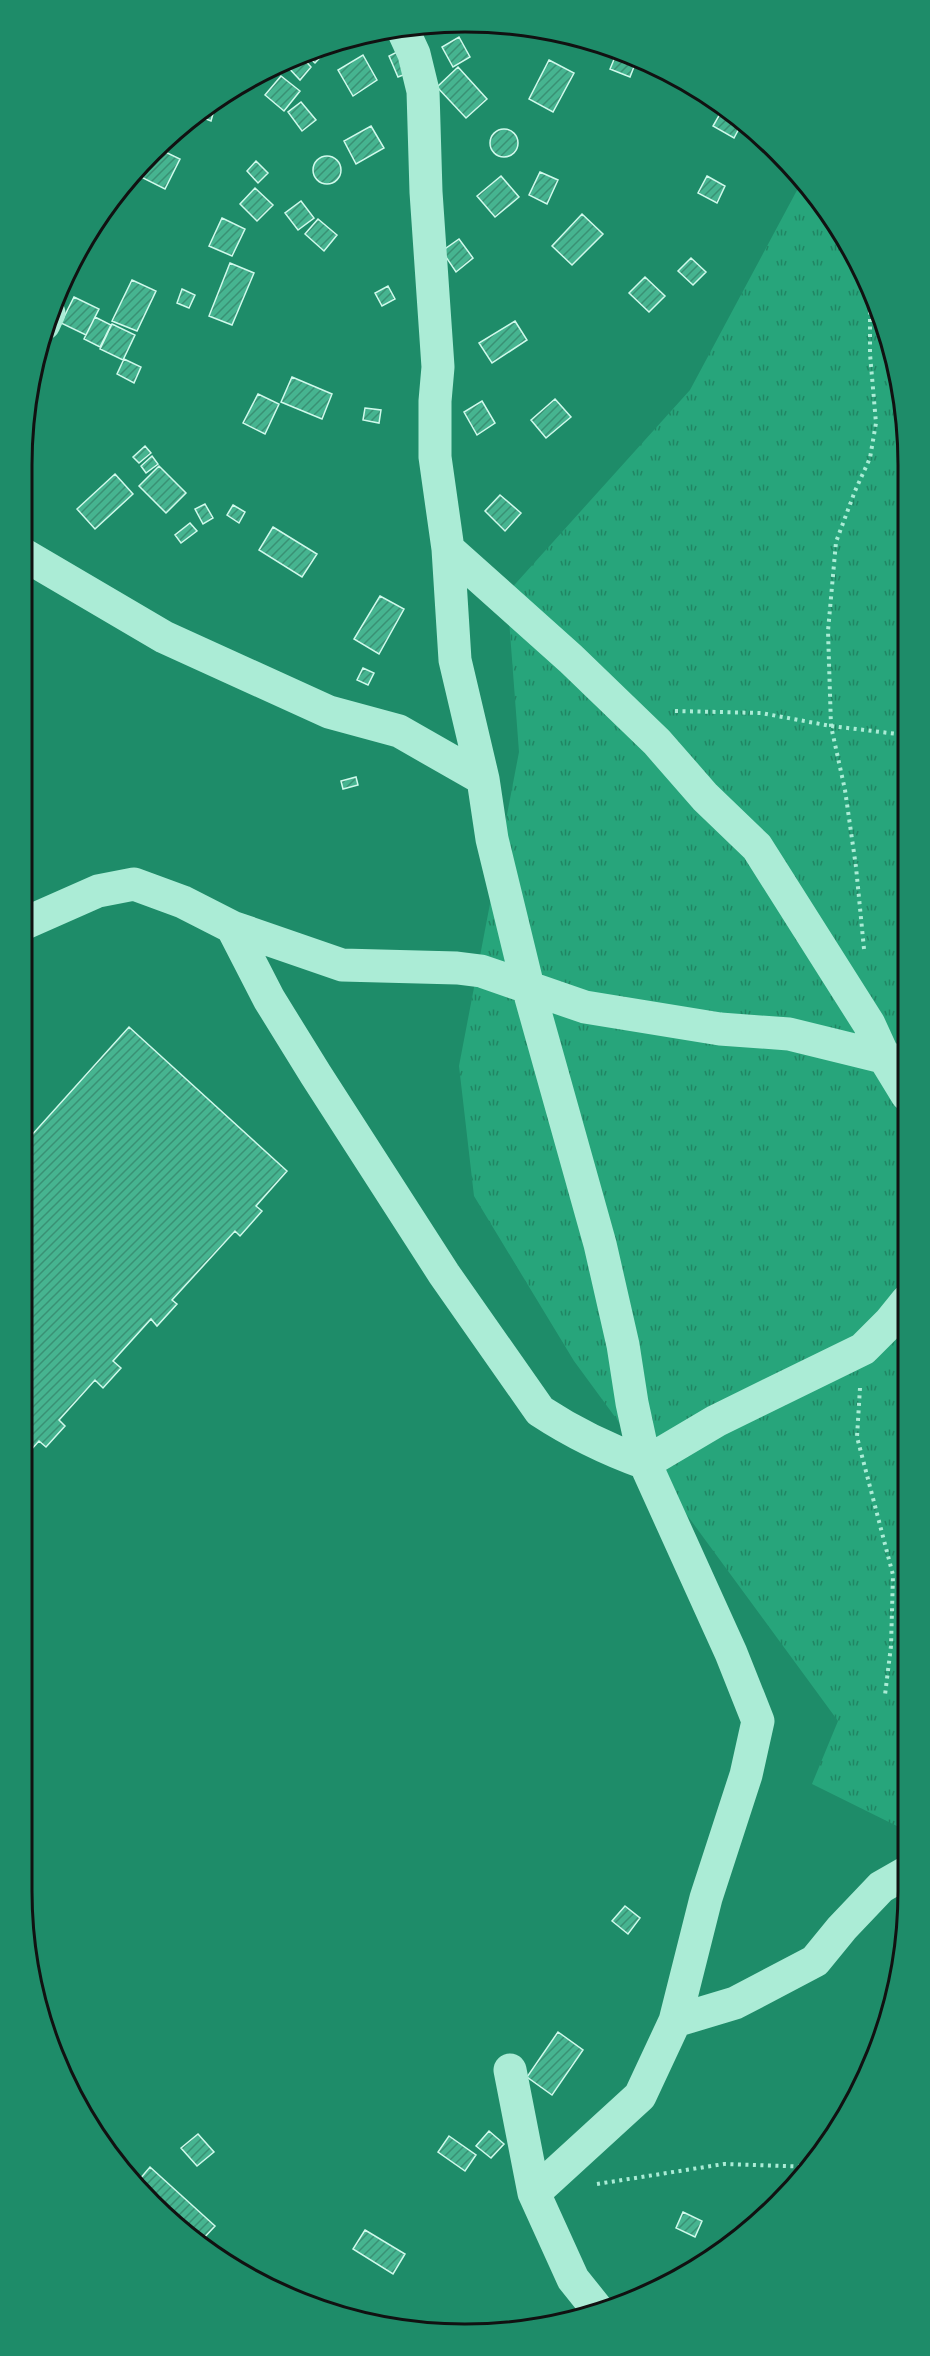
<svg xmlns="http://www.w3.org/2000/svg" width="930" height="2356" viewBox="0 0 930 2356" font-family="'Fira Sans Condensed',sans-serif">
<defs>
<pattern id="grass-tufts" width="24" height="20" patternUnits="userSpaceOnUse" patternTransform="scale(1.5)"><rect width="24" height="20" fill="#27a57b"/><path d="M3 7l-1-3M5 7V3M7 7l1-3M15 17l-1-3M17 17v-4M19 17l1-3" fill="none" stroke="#208563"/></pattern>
<pattern id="building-hatch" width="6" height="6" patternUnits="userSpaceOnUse" patternTransform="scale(1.5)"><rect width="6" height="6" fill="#46b490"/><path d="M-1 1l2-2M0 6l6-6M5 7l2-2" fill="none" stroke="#399174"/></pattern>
</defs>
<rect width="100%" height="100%" fill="#1e8c69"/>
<!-- grass -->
<path fill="url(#grass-tufts)" d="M 803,179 L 863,269 L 905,407 L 909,1832 L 812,1784 L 838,1721 L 574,1361 L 474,1196 L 459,1066 L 519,752 L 507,593 L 690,390 Z"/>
<!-- building -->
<path fill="url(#building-hatch)" stroke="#d0f9eb" stroke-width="1.5" d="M 459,37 L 470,57 L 453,67 L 442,47 Z
M 327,45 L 330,47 L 315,63 L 304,53 Z
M 403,49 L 413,71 L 398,77 L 389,56 Z
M 618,50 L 637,59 L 630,77 L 610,69 Z
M 300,55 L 311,67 L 300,80 L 285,64 L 289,59 Z
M 363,55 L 377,80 L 353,96 L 338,70 Z
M 549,60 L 574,73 L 553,112 L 529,99 Z
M 458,67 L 487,99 L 466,118 L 437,87 Z
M 281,76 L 300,91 L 284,111 L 265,95 Z
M 217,99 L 211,121 L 193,114 L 194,113 Z
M 301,102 L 316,120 L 302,131 L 288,112 Z
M 724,107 L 742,123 L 734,138 L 713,126 Z
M 371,126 L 384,148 L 356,164 L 344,141 Z
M490 143a14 14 0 1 1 28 0a14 14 0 1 1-28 0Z
M 157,148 L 180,159 L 165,189 L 139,176 L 149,156 Z
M313 170a14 14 0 1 1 28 0a14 14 0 1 1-28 0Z
M 256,161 L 268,173 L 258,183 L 247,171 Z
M 540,172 L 558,180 L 547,204 L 529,195 Z
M 501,176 L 519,197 L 495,217 L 477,196 Z
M 707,176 L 725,186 L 717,203 L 698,193 Z
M 255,188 L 273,205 L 257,221 L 240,204 Z
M 301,201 L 314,218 L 298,230 L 285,213 Z
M 582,214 L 603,234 L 572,265 L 552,246 Z
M 222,218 L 245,229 L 232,256 L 209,246 Z
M 318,219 L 337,235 L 324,251 L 305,234 Z
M 459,239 L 473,258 L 456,272 L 442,251 Z
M 691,258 L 706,272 L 693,285 L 678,271 Z
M 230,263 L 254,273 L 232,325 L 209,316 Z
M 645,277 L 665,296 L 649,312 L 629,293 Z
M 132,280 L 156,291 L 137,331 L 112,321 Z
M 388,286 L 395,299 L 382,306 L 375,293 Z
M 182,289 L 195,295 L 189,308 L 177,303 Z
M 74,297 L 99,309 L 86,335 L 61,323 Z
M 95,317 L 111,325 L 100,347 L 84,339 Z
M 515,321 L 527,340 L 492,363 L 479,343 Z
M 112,324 L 135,335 L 123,360 L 100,349 Z
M 124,359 L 141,367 L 134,383 L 117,374 Z
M 292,377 L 332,394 L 322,419 L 281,402 Z
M 258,394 L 279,404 L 265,434 L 243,423 Z
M 555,399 L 571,417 L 546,438 L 531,420 Z
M 482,401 L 495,423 L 477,435 L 464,412 Z
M 365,408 L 381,410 L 379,423 L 363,420 Z
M 145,446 L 151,453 L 139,463 L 133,457 Z
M 152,456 L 158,464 L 146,473 L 141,466 Z
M 159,466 L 186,493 L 166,513 L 139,486 Z
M 115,474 L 133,494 L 95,529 L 77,509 Z
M 500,495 L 521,513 L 505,531 L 485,511 Z
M 205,504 L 213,518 L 203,524 L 195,509 Z
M 233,505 L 245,512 L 239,523 L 227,515 Z
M 190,523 L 197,531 L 181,543 L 175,535 Z
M 273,527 L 317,554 L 302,577 L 259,550 Z
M 380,596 L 404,609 L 379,654 L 354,639 Z
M 363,668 L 374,673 L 368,685 L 357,680 Z
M 356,777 L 358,785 L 343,789 L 341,781 Z
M 129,1027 L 287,1171 L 256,1206 L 262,1211 L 240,1236 L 235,1231 L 172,1300 L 177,1304 L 157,1326 L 151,1319 L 113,1361 L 121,1368 L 103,1388 L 95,1380 L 59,1420 L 65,1426 L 46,1447 L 39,1441 L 21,1461 L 21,1147 Z
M 625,1906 L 640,1918 L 628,1934 L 612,1921 Z
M 558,2032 L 583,2050 L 552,2095 L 527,2077 Z
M 489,2131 L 504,2144 L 491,2158 L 476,2146 Z
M 198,2134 L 214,2152 L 197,2166 L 181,2148 Z
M 449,2136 L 476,2155 L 465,2171 L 438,2152 Z
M 150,2167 L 215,2226 L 201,2241 L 134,2186 Z
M 683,2212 L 702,2221 L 695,2237 L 676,2228 Z
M 365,2230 L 405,2254 L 393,2274 L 353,2249 Z"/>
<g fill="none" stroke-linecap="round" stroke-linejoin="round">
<!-- path -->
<path stroke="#abecd6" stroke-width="4" stroke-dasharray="3 4.5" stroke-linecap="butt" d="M 675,711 L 761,713 L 831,726 L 906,735
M 864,949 L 856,867 L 845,790 L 831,726 L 828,631 L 836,542 L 855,491 L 870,458 L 876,423 L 870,354 L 870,290
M 860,1388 L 857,1437 L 893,1575 L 891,1646 L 885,1695
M 597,2184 L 724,2164 L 812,2167"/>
<!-- minor -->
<path stroke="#abecd6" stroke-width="33" d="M 402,28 L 414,54 L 423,91 L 426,192 L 438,367 L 435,401 L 435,457 L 448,549 L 455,660 L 483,779 L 492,839 L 528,987 L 600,1244 L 623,1345 L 632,1403 L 645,1463 L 731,1653 L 758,1721 L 746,1775 L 706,1898 L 675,2021
M 44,324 L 49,313
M 448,549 L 571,659 L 657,742 L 705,797 L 757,847 L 869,1024 L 885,1059 L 907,1095
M 21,553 L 164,637 L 329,712 L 399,731 L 483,779
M 21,925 L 98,891 L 134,884 L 183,902 L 232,927 L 342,965 L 457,968 L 481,971 L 585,1007 L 720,1029 L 789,1034 L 907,1063
M 232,927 L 269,999 L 316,1075 L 444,1274 L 540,1411 C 575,1434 606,1449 645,1463 L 716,1421 L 863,1349 L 890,1322 L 907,1301
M 510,2070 L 534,2193 L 573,2279 L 597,2309
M 534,2193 L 640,2096 L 675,2021 L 735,2003 L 815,1961 L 842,1928 L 881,1887 L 909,1871"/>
</g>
<!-- crop -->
<path d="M0 0H930V2356H0ZM465 32H465A433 433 0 0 1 898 465V1891A433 433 0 0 1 465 2324H465A433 433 0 0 1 32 1891V465A433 433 0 0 1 465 32Z" fill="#1e8c69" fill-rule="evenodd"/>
<path fill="none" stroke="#111" stroke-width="3" d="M465 32H465A433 433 0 0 1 898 465V1891A433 433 0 0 1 465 2324H465A433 433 0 0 1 32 1891V465A433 433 0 0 1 465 32Z"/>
</svg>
